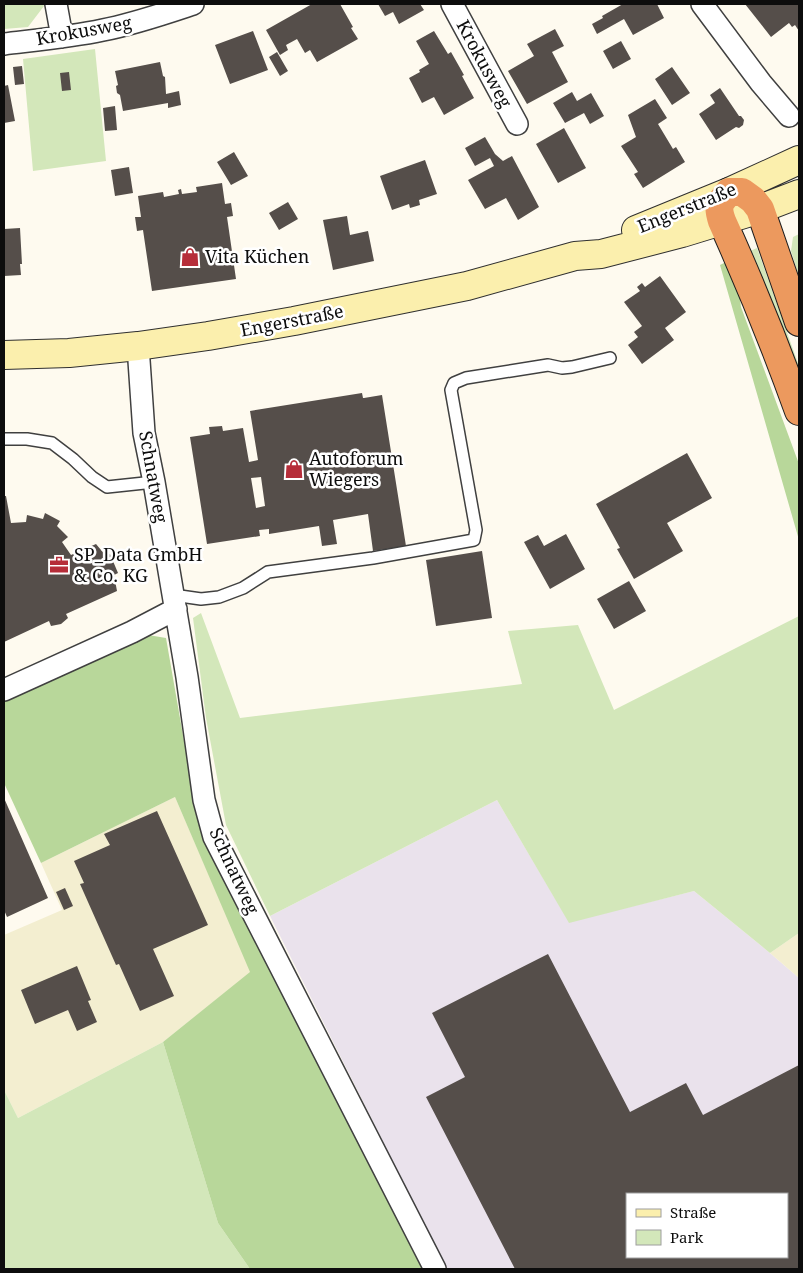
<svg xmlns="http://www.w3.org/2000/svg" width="803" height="1273" viewBox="0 0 803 1273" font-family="'Noto Serif',serif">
<rect width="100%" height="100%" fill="#fefaef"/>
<!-- industrial -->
<path fill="#eae2ec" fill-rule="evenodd" d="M 497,800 L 569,922 L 694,891 L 770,953 L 799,978 L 799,1269 L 447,1269 L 270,916 ZM 627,1194 L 787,1194 L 787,1257 L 627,1257 Z"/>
<!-- farmland -->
<path fill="#f3eed0" d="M 175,797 L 251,972 L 163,1042 L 18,1118 L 4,1090 L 4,935 L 62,910 L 41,863 Z
M 799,933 L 799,978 L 770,953 Z"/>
<!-- green -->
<path fill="#d3e7ba" d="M 4,4 L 43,4 L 44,6 L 28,27 L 4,29 Z
M 95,49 L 106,161 L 33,171 L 23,59 Z
M 799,234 L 799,277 L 791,251 L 793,237 Z
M 757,248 L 799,366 L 799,384 L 748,252 Z
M 201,613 L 240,718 L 522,684 L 508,631 L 578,625 L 614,710 L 799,616 L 799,933 L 770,953 L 694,891 L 569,923 L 497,800 L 270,916 L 226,825 L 206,718 L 193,618 Z
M 163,1042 L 218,1223 L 250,1269 L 4,1269 L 4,1090 L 18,1118 Z"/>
<!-- forest -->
<path fill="#b8d79a" d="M 728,261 L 737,275 L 741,307 L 799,464 L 799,540 L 720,265 Z
M 148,635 L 166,638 L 184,741 L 206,836 L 422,1269 L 250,1269 L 218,1223 L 163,1042 L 250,972 L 175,797 L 41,863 L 4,783 L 4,701 Z"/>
<!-- building -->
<path fill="#554e4a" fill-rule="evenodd" d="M 312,4 L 340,4 L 353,27 L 351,28 L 358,39 L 317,62 L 310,50 L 305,53 L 297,39 L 286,45 L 288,50 L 280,55 L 266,30 Z
M 378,4 L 420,4 L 424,10 L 399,24 L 393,12 L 385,16 Z
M 623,4 L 657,4 L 664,18 L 633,35 L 624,19 L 597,34 L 592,24 L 603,18 L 602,16 Z
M 745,4 L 799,4 L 799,31 L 795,25 L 792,27 L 789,23 L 771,37 Z
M 555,29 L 564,46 L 552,52 L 568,82 L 527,104 L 508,71 L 534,56 L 527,44 Z
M 253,31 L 268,70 L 230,84 L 215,45 Z
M 434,31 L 448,54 L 451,52 L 464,75 L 462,76 L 474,98 L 444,115 L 434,97 L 422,103 L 409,78 L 420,72 L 419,70 L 429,64 L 416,41 Z
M 621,41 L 631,59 L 613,69 L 603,51 Z
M 277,52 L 288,71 L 280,76 L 269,57 Z
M 160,62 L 163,76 L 165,77 L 166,94 L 179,91 L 181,105 L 168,108 L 168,103 L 123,111 L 120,95 L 117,93 L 116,86 L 118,85 L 115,71 Z
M 22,66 L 24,84 L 15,85 L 13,67 Z
M 672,67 L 690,93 L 672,105 L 655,79 Z
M 69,72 L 71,90 L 62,91 L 60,73 Z
M 8,85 L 15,121 L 4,123 L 4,86 Z
M 720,88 L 739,116 L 741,116 L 744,120 L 743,125 L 739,128 L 736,127 L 716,140 L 699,114 L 715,103 L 710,95 Z
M 572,92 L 577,101 L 591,93 L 604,116 L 590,124 L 584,113 L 565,123 L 553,103 Z
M 655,99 L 667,118 L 658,124 L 673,149 L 676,147 L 685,162 L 643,188 L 634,174 L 638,172 L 621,146 L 636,137 L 628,115 Z
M 115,106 L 117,130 L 105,131 L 103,108 Z
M 564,128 L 586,168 L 558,183 L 536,144 Z
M 485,137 L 495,154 L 503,161 L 512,156 L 539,207 L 518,220 L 506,198 L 485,209 L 468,180 L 494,166 L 490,158 L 475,166 L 465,148 Z
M 234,152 L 248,176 L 231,185 L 217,162 Z
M 425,160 L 437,194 L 419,200 L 420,205 L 410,208 L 409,204 L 392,210 L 380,176 Z
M 129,167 L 133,193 L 115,196 L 111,170 Z
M 222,183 L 225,204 L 231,203 L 233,216 L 227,217 L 236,279 L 152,291 L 143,230 L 137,231 L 135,217 L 141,217 L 138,196 L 163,192 L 164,197 L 179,194 L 178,190 L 181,189 L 182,194 L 197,192 L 196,187 Z
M 288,202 L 298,219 L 279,230 L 269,213 Z
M 347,216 L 350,235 L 368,231 L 374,261 L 333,270 L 323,220 Z
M 20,228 L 22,264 L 20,264 L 21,275 L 4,276 L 4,229 Z
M 660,276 L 686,312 L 665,328 L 674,340 L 642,364 L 628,345 L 638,337 L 634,332 L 642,326 L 624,302 L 640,291 L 637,287 L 642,283 L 645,287 Z
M 362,393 L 363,398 L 364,398 L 382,395 L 406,546 L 373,551 L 368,514 L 333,520 L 337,544 L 322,546 L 319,526 L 269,534 L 269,529 L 259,530 L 260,536 L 207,544 L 190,437 L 210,434 L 209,427 L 222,426 L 223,431 L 243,428 L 249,462 L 258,460 L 250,411 ZM 261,477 L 265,506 L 256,508 L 251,478 Z
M 687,453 L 712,498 L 667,523 L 683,551 L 634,579 L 617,549 L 620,548 L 596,504 Z
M 4,496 L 6,496 L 11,523 L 26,522 L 27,515 L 43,519 L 45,513 L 60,521 L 57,526 L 68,537 L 62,542 L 71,555 L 96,544 L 106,556 L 110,554 L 118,573 L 114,575 L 117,591 L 66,614 L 68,618 L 61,624 L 51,626 L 49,621 L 4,642 Z
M 566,534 L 585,569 L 550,589 L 524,542 L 538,535 L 544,546 Z
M 482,551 L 492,618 L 436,626 L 426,560 Z
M 629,581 L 646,611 L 614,629 L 597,599 Z
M 4,798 L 48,898 L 7,917 L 4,910 Z
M 157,811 L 208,925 L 153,949 L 174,996 L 140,1011 L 119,964 L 116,965 L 80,884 L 84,883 L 74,861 L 110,845 L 104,834 Z
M 65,888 L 73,906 L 64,910 L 56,892 Z
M 548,954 L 630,1112 L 686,1083 L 703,1115 L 799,1065 L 799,1268 L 797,1269 L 515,1269 L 426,1097 L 465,1077 L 432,1013 ZM 627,1194 L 787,1194 L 787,1257 L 627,1257 Z
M 77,966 L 91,1000 L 88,1001 L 97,1022 L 77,1031 L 68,1010 L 35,1024 L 21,990 Z"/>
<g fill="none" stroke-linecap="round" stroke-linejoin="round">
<!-- lane casing -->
<g stroke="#404040" stroke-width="14">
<path id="lane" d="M 4,439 L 27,439 L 52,443 L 73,459 L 92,477 L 107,487 L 154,482
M 173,595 L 201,599 L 219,597 L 243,588 L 268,572 L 373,558 L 474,540 L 476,530 L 451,390 L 454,383 L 466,378 L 548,365 L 562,368 L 572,367 L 610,358"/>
</g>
<!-- street casing -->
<g stroke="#404040" stroke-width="24">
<path id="street" d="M 56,4 L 62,37
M 452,4 L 517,124
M 702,4 L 761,83 L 789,116
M 4,44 C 37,40 70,37 103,30 C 134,24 163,14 193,4
M 138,346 L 144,433 L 154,482 L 187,677 L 204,800 L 214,837 L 435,1269
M 4,690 L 132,632 L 176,609"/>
</g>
<!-- secondary casing -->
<g stroke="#2f2f2f" stroke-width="30">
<path id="secondary" d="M 636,230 L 729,192 L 799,160
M 4,355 L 69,353 L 138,346 L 208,336 L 294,321 L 467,286 L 575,256 L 601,254 L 682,233 L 760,209 L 799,194"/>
</g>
<!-- highway casing -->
<g stroke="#1e1e1e" stroke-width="30">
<path id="highway" d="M 799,322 L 760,209 L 753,200 L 742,192 L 729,192 C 719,203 717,206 722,221 C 750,283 776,347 799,411"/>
</g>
<!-- lane -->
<use href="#lane" stroke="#fff" stroke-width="11"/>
<!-- street -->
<use href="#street" stroke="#fff" stroke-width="21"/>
<!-- secondary -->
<use href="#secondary" stroke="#fbefad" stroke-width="28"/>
<!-- highway -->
<use href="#highway" stroke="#ec995e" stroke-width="28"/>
</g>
<!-- icons -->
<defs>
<g id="shop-bare" transform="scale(1.5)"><path d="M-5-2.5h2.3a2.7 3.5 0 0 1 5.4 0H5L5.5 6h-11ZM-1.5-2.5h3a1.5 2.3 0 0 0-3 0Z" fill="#b62d39" stroke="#fff" stroke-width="2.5" paint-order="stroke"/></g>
<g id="office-bare" transform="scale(1.5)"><path d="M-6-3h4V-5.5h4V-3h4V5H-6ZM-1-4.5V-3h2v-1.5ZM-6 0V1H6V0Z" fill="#b62d39" stroke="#fff" stroke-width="2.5" paint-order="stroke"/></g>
</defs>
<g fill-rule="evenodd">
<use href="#shop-bare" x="190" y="257"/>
<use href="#shop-bare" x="294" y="469"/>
<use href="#office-bare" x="59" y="565"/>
</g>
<g text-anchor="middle" stroke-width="5" stroke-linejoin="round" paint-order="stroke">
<!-- street labels -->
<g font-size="18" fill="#0d0d0d" stroke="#fff">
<text transform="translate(84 31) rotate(-10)" y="6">Krokusweg</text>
<text transform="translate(484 64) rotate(62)" y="6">Krokusweg</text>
<text transform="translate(687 208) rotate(-22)" y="6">Engerstraße</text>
<text transform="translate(292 321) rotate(-11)" y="6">Engerstraße</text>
<text transform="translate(153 477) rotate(80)" y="6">Schnatweg</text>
<text transform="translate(234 871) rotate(65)" y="6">Schnatweg</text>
</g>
<!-- poi labels -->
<g font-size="18" fill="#0d0d0d" stroke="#fff" text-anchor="start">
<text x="205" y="263">Vita Küchen</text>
<text x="309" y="465">Autoforum<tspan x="309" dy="21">Wiegers</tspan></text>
<text x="74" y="561">SP_Data GmbH<tspan x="74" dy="21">&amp; Co. KG</tspan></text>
</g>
</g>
<!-- border -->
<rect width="803" height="1273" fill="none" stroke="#0d0d0d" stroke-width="10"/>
<!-- legend -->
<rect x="626" y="1193" width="162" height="65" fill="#ffffff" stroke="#9e9e9e"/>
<rect x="636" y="1209" width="25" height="8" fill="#fbefad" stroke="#9e9e9e"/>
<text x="670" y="1218" font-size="15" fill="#0d0d0d">Straße</text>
<rect x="636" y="1230" width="25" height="15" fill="#d3e7ba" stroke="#9e9e9e"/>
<text x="670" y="1243" font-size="15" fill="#0d0d0d">Park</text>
</svg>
